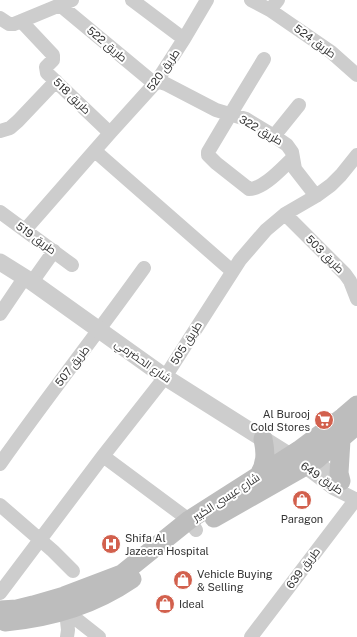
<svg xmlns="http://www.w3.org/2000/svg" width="357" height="637" viewBox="0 0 357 637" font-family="'Public Sans',Cairo,sans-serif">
<rect width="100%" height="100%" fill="#fff"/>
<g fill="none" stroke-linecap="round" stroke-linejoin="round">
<!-- minor -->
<path stroke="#cdcdcd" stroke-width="14" d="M 132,0 L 184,39
M 251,0 L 270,10 L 331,52 L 357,75
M 60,5 L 155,84
M 270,10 L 278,0
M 0,18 L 9,24 L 14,24 L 72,0
M 21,21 L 53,55 L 53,60 L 46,67 L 47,73 L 110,133
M 264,59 L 230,115 L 208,152 L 208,155 L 216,163 L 249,189 C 264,189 282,168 293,158
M 157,81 L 166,84 L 216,110 L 246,119 L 274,136 L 287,145 L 292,152 L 295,169 L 316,196
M 0,131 L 10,128 L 18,121 L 56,81
M 274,136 L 299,105
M 95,151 L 232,271
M 0,212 L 72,265
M 285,214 L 345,274 L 350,281 L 357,299
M 25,230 L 110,133 L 157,81 L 184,39 L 207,0
M 32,282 L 54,251
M 0,314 L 25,277
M 308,455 L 316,460 L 342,484
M 103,456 L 189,520 L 196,530
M 297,461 L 333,488 L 357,500
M 0,464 C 47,397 97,334 144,268
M 0,505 L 53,551 L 73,571
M 0,593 L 103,456 L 165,377 L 240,260 L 266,230 L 285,214 L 316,196 L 331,185 L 341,175 L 357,155
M 66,611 L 99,637
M 66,611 L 68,630 L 67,637
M 251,637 L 356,499"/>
<!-- tertiary -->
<path stroke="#cdcdcd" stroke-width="17" d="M 0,262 L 32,282 L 165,377 L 290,456"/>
<!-- secondary -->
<path stroke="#bdbdbd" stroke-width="19" d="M 259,475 C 266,463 266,453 263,439
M 341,481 L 339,473 L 341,440
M 214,518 L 316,460 L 357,425
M 0,610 L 17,609 L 33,605 L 64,596 L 122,574 L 189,520 L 299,450 L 343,417 L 357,405
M 5,622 C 51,618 94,605 132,579"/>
</g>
<!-- icons -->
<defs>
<g id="supermarket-disc" transform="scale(1)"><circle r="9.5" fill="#d2604d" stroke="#fff"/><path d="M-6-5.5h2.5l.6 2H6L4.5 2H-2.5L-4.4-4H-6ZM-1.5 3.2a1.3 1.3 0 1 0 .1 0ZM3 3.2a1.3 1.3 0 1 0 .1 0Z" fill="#fff"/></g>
<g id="shop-disc" transform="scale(1)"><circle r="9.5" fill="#d2604d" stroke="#fff"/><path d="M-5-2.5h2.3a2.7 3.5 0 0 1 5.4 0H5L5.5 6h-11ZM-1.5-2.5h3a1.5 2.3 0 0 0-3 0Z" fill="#fff"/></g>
<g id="hospital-disc" transform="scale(1)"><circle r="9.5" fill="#d2604d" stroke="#fff"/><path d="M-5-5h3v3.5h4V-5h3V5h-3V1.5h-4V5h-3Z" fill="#fff"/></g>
</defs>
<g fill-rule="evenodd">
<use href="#supermarket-disc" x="324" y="420"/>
<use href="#shop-disc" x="302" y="500"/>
<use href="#hospital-disc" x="111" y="544"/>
<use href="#shop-disc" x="183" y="580"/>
<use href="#shop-disc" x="165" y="604"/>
</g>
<g text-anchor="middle" stroke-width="4" stroke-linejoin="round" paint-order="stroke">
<!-- street labels -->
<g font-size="11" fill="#333" stroke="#fff">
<text transform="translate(315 41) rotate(36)" y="4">طريق 524</text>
<text transform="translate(107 44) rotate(40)" y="4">طريق 522</text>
<text transform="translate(163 70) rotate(-55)" y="4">طريق 520</text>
<text transform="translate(72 96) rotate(44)" y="4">طريق 518</text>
<text transform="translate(261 130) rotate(30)" y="4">طريق 322</text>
<text transform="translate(36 238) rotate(36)" y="4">طريق 519</text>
<text transform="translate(325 254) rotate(45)" y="4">طريق 503</text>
<text transform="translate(186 343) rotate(-58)" y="4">طريق 505</text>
<text transform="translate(143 361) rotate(35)" y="4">شارع الحضرمي</text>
<text transform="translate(72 366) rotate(-52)" y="4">طريق 507</text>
<text transform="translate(322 478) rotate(34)" y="4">طريق 649</text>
<text transform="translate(226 497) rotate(-33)" y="4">شارع عيسى الكبير</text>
<text transform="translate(303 568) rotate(-53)" y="4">طريق 639</text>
</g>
<!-- poi labels -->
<g font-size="11" fill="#333" stroke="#fff" text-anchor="start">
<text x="310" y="418" text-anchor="end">Al Burooj<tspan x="310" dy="13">Cold Stores</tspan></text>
<text x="302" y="523" text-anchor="middle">Paragon</text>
<text x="125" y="542">Shifa Al<tspan x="125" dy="13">Jazeera Hospital</tspan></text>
<text x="197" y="578">Vehicle Buying<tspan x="197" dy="13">&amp; Selling</tspan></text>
<text x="179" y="608">Ideal</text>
</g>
</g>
</svg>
